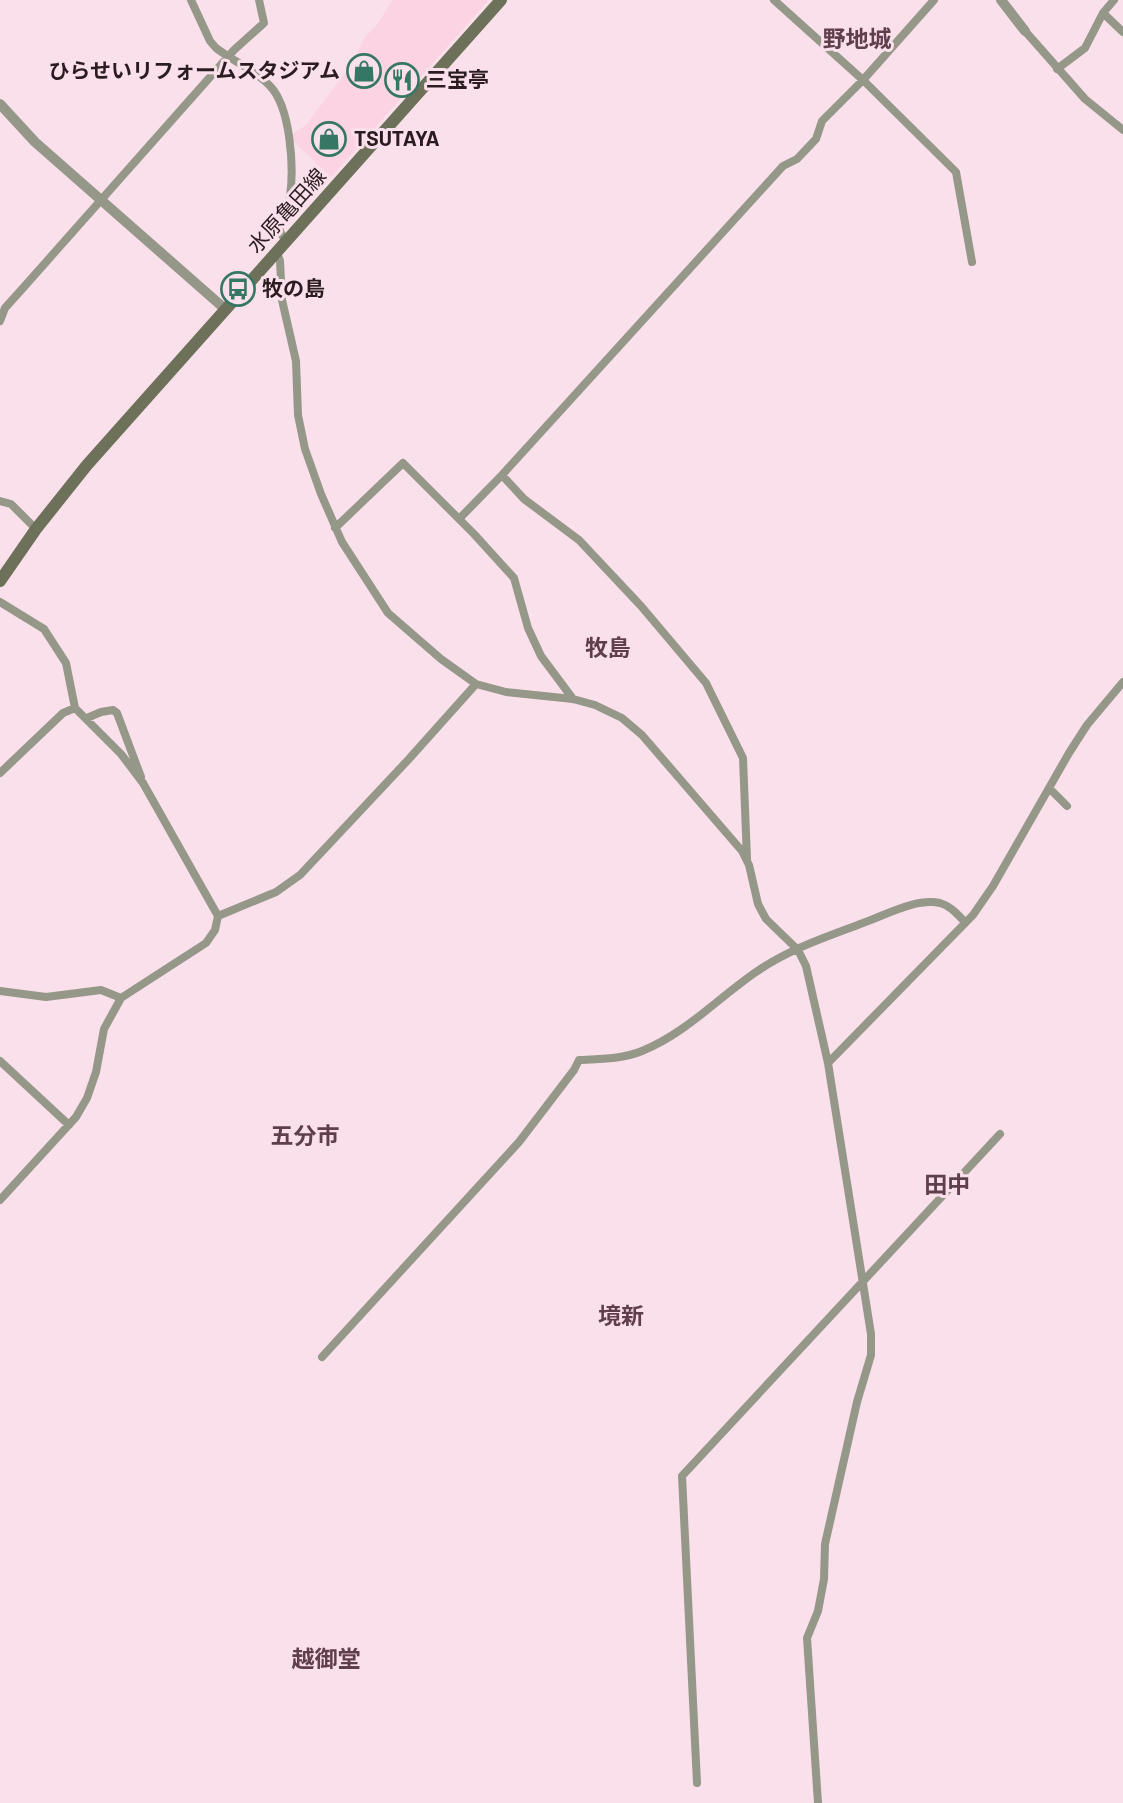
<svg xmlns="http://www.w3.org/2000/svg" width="1123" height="1803" viewBox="0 0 1123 1803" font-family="Barlow,'Noto Sans JP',sans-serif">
<rect width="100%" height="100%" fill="#fae0ea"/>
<!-- built -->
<path fill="#fbd3e2" d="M 393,0 L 489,0 L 331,177 L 293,141 L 292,135 L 306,125 L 351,65 L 365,37 L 376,26 Z"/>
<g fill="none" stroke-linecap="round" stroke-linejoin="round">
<!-- minor -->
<path stroke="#959788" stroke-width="8" d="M 191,0 L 210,41 L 216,48 C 233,61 256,71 270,86 C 291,108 294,168 290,196 C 289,207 281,217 280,227 C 279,233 283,237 287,241
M 774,0 L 863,80 L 956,172 L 972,262
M 1103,13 L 1123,32
M 1025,31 L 1085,99 L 1123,130
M 1057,69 L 1085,48 L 1103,13 L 1114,0
M 277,253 L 280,261 L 282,300 L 296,361 L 298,415 L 305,449 L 321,494 L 342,542 L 388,613 L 441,659 L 476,684 L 506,692 L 573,699 L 595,705 L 622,718 L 642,735 L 742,851 L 749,865 L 758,904 L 766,919 L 798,950 L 806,966 L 828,1063 L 871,1334 L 871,1355 L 857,1402 L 825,1544 L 824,1579 L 818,1611 L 807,1638 L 818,1803
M 0,321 L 5,308 L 23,288 L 234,50 L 264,23 L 259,0
M 502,475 L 524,499 L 579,540 L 641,606 L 706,683 L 743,758 L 747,859
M 0,501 L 11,504 L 36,529
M 459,519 L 502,475 L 783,166 L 797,159 L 816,139 L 822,121 L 863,80 L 934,0
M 335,528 L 403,463 L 474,534 L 514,578 L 528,628 L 541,656 L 573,699
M 0,602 L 44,629 L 66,663 L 75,708 L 121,754 L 143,783 L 218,916 L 215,930 L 206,943 L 121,998 L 104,1029 L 96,1072 L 87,1098 L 76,1117 L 0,1200
M 87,718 L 101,712 L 113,710 L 117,713 L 141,777
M 0,773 L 63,713 L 75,708
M 1049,788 L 1067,806
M 218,916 L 276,892 L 300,875 L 408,760 L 476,684
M 0,991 L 46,997 L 101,990 L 121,998
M 0,1061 L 69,1125
M 828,1063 L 973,915 L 993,886 L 1069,753 L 1087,725 L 1123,682
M 322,1357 L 519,1142 L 574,1070 L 579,1060 C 600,1059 623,1059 642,1051 C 686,1033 718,998 756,972 C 789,949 826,937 863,923 C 886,915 915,898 940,903 C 951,906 958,915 965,922
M 697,1783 L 682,1476 L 1000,1134"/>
<!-- tertiary -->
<path stroke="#959788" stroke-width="10" d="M 1001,0 L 1025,31
M 0,104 L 35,142 L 225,309"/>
<!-- secondary -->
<path stroke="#6e715a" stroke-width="12" d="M 0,581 L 36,529 L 87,465 L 501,0"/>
</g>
<!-- icons -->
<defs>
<g id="shop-ring" transform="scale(1.75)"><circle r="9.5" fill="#fae0ea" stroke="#367665" stroke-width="1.5"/><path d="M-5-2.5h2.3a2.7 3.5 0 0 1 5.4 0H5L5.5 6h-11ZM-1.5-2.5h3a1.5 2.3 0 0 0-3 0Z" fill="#367665"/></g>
<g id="restaurant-ring" transform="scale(1.75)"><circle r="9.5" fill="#fae0ea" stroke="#367665" stroke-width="1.5"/><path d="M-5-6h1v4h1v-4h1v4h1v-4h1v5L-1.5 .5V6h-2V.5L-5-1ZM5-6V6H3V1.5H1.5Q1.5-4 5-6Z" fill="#367665"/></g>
<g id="bus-ring" transform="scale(1.75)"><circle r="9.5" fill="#fae0ea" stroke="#367665" stroke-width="1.5"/><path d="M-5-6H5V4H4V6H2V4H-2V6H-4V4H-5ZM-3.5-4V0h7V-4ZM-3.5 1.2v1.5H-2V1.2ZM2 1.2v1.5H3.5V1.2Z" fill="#367665"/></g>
</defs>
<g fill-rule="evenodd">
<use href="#shop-ring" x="364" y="71"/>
<use href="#restaurant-ring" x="402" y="80"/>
<use href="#shop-ring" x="329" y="139"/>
<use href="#bus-ring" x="238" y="289"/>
</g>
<g text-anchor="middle" stroke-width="6" stroke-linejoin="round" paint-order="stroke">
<!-- poi labels -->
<g font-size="21" font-weight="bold" fill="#2b1c22" stroke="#fae0ea" text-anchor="start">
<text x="340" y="78" text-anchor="end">ひらせいリフォームスタジアム</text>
<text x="426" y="87">三宝亭</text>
<text x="354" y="146">TSUTAYA</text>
<text x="262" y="296">牧の島</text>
</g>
<!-- street labels -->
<g font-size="21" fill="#2b1c22" stroke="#fae0ea">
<text transform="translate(287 211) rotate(-48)" y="7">水原亀田線</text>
</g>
<!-- neighbourhood labels -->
<g font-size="23" font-weight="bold" fill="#603f4c" stroke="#fae0ea">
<text x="857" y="47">野地城</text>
<text x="608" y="656">牧島</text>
<text x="305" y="1144">五分市</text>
<text x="947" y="1193">田中</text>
<text x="621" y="1324">境新</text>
<text x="326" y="1667">越御堂</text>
</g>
</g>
</svg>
